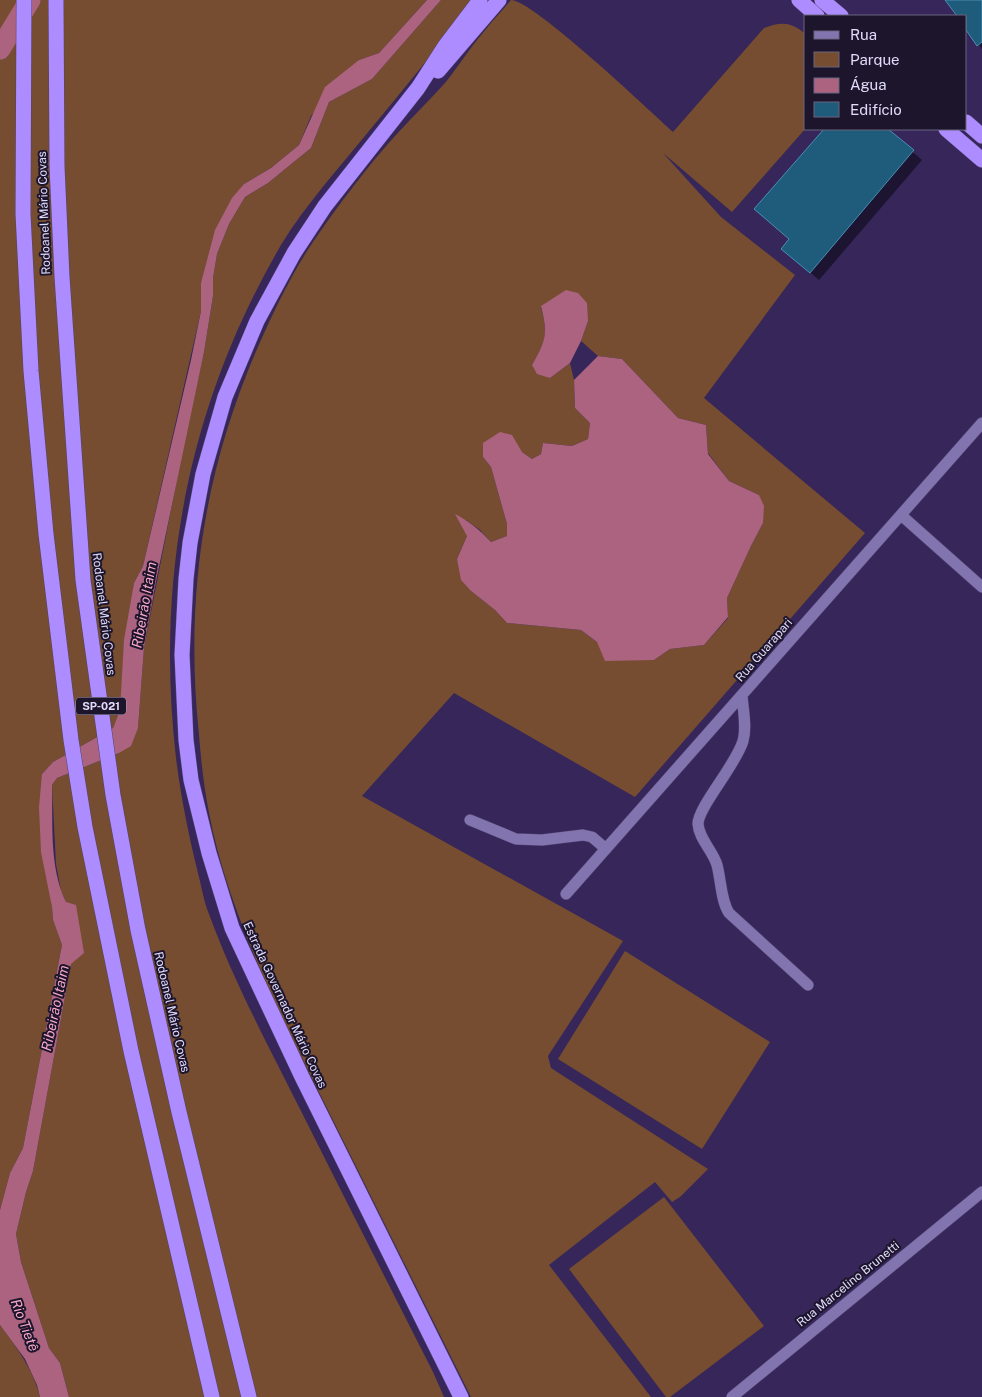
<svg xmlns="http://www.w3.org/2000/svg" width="982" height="1397" viewBox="0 0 982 1397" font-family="'Public Sans',sans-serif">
<rect width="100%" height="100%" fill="#36265a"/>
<!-- green -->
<path fill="#764d30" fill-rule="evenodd" d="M 0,0 L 427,0 L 379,53 L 359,60 L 311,116 L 299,145 L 271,168 L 244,184 L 201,283 L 201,311 L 143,566 L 134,583 L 120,710 L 113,728 L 53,762 L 42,774 L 53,920 L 62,945 L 23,1148 L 10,1173 L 0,1210 Z
M 441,0 L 474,0 C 440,44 405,88 369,131 C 339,168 306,204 281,245 C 189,403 155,576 176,758 C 181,798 189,837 199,877 C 202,889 204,902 209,914 C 233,980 267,1043 299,1107 C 343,1195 388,1283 433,1372 L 444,1397 L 69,1397 L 60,1363 L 49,1348 L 21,1262 L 16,1234 L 26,1192 L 33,1171 L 71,964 L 66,902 L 61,891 L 56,864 L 52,785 L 57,778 L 119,753 L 138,728 L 144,648 L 187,428 L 204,352 L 213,296 L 213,278 L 217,254 L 229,224 L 245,197 L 268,183 L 311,148 L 329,102 L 372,79 Z
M 511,0 C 533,0 650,111 673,132 L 764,28 C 782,21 791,22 806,34 L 806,128 L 732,212 L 663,153 L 721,217 L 795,275 L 704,398 L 865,533 L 635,797 L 454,693 L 362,796 L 623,941 L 548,1056 L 551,1068 L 708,1169 L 680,1197 L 672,1202 L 655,1182 L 549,1265 L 651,1397 L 471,1397 L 277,1008 C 249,945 222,881 209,813 C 204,787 201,761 199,735 C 184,592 205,462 265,331 C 279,301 294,270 313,242 C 336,208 367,167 395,136 C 411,118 429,101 445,83 C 458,67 469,49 482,34 C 491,22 502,11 511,0 ZM 541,307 L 588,321 L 581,341 L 598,356 L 622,359 L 678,418 L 706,425 L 708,453 L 729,481 L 759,495 L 763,523 L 751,546 L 727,598 L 728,618 L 704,645 L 670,649 L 654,660 L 597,642 L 581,630 L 507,623 L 495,610 L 471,591 L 457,559 L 467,536 L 466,520 L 480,530 L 491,542 L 507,536 L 507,524 L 491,467 L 483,457 L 522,452 L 532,459 L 541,454 L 543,443 L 572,446 L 588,439 L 590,423 L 575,408 L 574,380 L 570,363 L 550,378 L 532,365 C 546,341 548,334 541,307 Z
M 625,951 L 770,1042 L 702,1149 L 558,1059 Z
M 664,1197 L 764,1326 L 670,1397 L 666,1397 L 569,1269 Z
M 0,1325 C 17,1348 33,1369 40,1397 L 0,1397 Z"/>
<!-- water -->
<path fill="#ab6380" d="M 427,0 L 441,0 L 372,79 L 329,102 L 311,148 L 268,183 L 245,197 L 229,224 L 217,254 L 213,278 L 213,296 L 204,352 L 156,581 L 144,648 L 138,728 L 131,746 L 119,753 L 57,778 L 52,785 C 53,823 49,867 66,902 L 76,905 L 84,953 L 71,964 L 33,1171 L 26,1192 L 16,1234 L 21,1262 L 49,1348 L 60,1363 L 69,1397 L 40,1397 L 37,1385 L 25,1359 L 0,1325 L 0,1210 L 10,1173 L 23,1148 L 62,945 L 53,920 L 52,907 L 41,852 L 39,807 L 42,774 L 53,762 L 113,728 L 120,710 L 124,640 L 134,583 L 143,566 L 191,360 L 201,311 L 201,283 L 215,230 L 232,198 L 244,184 L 271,168 L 299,145 L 325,87 L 359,60 L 379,53 Z
M 566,290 L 578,293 L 587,303 L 588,321 L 581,341 L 570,363 L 550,378 L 537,374 L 532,365 C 546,340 548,334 541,306 Z
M 598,356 L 622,359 L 678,418 L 706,425 L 708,454 L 729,481 L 759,495 L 764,506 L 763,523 L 751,546 L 727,598 L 728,617 L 704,645 L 670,649 L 654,660 L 605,661 L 597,642 L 581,630 L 507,623 L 495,610 L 471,591 L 461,580 L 457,559 L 467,536 L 455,514 C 469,521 480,530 491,542 L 507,536 L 507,524 L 491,467 L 483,457 L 483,443 L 500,432 L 512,435 L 522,452 L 532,459 L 541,454 L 543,443 L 572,446 L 588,439 L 590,423 L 575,408 L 574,380 Z"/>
<!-- shadow -->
<path fill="#0007" d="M 947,0 L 982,0 L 982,49 L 966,27 L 966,16 L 958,16 Z
M 825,129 L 886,129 L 922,160 L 819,280 L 783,249 L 790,239 L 755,209 Z"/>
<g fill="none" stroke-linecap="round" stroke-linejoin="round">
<!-- river -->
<path stroke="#ab6380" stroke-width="21" d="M 0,49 L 30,0"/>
</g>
<!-- building -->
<path fill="#1f5b7a" stroke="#4a8fb4" d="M 945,0 L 982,0 L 982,42 L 977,46 L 966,30 L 966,16 L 957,16 Z
M 824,129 L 888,129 L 914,150 L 810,273 L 781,249 L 789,239 L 754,209 Z"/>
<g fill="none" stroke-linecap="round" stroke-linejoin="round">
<!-- minor casing -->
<g stroke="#51426f" stroke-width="12">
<path id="minor" d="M 901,515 L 982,587
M 742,695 C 743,710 747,727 743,741 C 736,765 698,807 698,824 C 699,839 713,851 717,865 C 721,880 721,901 729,913 L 808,985
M 470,820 L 516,839 L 542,840 L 583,835 L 592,837 L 606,849
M 566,894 L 982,423
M 732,1397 L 982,1192"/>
</g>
<!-- highway casing -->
<g stroke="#51426f" stroke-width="16">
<path id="highway" d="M 24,0 L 23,214 L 31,371 L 46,534 L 71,740 L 85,827 L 131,1051 L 212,1397
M 56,0 L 57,166 L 62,277 L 83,580 L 113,795 L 138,930 L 179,1112 L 249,1397
M 799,0 L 817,16
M 822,0 L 841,16
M 438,71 L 499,0
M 966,122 L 982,136
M 946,129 L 982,160
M 461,1397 L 302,1077 L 232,928 L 209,853 L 191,780 L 186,740 L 182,655 L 186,579 L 190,543 L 203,474 L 225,397 L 257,321 L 294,253 L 325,206 L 418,88 L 445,46 L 480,0"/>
</g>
<!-- minor -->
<use href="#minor" stroke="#8274af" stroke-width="11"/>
<!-- highway -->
<use href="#highway" stroke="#ac8cfe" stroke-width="15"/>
</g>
<g text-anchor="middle" stroke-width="4" stroke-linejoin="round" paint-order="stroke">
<!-- shield labels -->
<rect fill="#1c152c" stroke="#a6a0bd" stroke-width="1" x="76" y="697.5" width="50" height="17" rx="4"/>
<g font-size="11" font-weight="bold" fill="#e1dbfb">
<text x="101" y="710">SP-021</text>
</g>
<!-- street labels -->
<g font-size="12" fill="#e1dbfb" stroke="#1c152c">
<text transform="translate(44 213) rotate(-92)" y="4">Rodoanel Mário Covas</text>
<text transform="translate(104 614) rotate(83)" y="4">Rodoanel Mário Covas</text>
<text transform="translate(764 650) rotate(-49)" y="4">Rua Guarapari</text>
<text transform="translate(285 1005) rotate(65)" y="4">Estrada Governador Mário Covas</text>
<text transform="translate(172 1012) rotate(77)" y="4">Rodoanel Mário Covas</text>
<text transform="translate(848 1284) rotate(-39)" y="4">Rua Marcelino Brunetti</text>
</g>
<!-- water labels -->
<g font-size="14" font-style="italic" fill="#faa9c8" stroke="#1c152c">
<text transform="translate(144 605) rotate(-80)" y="5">Ribeirão Itaim</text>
<text transform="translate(55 1008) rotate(-78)" y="5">Ribeirão Itaim</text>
<text transform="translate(25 1325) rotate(69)" y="5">Rio Tietê</text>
</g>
</g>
<!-- legend -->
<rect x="804" y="15" width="162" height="115" fill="#1c152c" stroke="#6b647f"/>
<rect x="814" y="31" width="25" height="8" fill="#8274af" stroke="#6b647f"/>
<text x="850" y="40" font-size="15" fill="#e1dbfb">Rua</text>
<rect x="814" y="52" width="25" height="15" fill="#764d30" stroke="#6b647f"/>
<text x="850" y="65" font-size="15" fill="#e1dbfb">Parque</text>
<rect x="814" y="78" width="25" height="15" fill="#ab6380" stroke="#6b647f"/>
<text x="850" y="90" font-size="15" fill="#e1dbfb">Água</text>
<rect x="814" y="102" width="25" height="15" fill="#1f5b7a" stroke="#6b647f"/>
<text x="850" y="115" font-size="15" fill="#e1dbfb">Edifício</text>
</svg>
